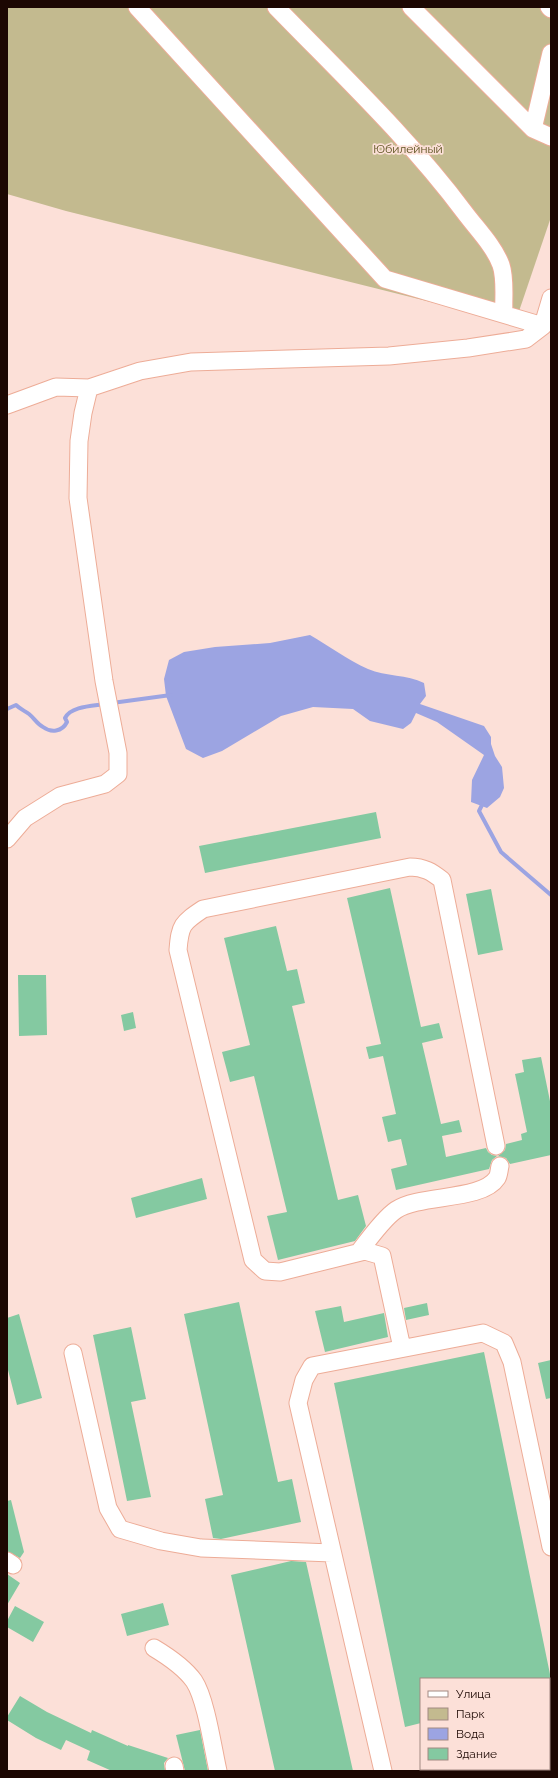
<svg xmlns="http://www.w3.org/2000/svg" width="558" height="1778" viewBox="0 0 558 1778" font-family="Raleway,sans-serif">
<rect width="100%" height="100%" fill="#fce0d8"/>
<!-- green -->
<path fill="#c3ba8f" d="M 7,7 L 551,7 L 551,217 L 515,323 L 66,211 L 7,194 Z"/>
<!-- water -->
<path fill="#9ca4e2" d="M 310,635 C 329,646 348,660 368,669 C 386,677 407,674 424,683 L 426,696 L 420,704 L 484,726 L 491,737 L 491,744 L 495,756 L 502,767 L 504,788 L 500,797 L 487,808 L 471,802 L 472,780 L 484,755 L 437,722 L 416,713 L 411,723 L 403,729 L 370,721 L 353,709 L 313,707 L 281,716 L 222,751 L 203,758 L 186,749 L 166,696 L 164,679 L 169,660 L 184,652 L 215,647 L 270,643 Z"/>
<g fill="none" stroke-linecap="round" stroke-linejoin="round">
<!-- stream -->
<path stroke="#9ca4e2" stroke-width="4" d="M 112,703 L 171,695
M 7,709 L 16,705 C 20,709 25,711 29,714 C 34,718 37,724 43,727 C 51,733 62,732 67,722 L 65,718 C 71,706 93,706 105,704
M 483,803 L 479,811 L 501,852 L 551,895"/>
</g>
<!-- building -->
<path fill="#84c9a1" d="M 376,812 L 381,838 L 205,873 L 199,846 Z
M 390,888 L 421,1027 L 439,1023 L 443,1038 L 422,1043 L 441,1124 L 459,1120 L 462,1132 L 442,1136 L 446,1157 L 486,1148 L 488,1152 L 492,1155 L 498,1156 L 505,1150 L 506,1144 L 522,1140 L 521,1134 L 527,1132 L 515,1074 L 524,1072 L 522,1060 L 541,1057 L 551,1106 L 551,1155 L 510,1164 L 506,1158 L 497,1156 L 492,1160 L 489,1169 L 396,1190 L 391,1169 L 407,1165 L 401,1139 L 388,1142 L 382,1117 L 396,1114 L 383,1056 L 369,1059 L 366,1047 L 381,1044 L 347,898 Z
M 491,889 L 503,950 L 478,955 L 466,894 Z
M 276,926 L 287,971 L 297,969 L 305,1003 L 292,1006 L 338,1200 L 358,1195 L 366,1226 L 355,1241 L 278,1260 L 267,1216 L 287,1212 L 254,1076 L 230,1082 L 222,1052 L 250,1045 L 224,938 Z
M 18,975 L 46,975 L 47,1035 L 19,1036 Z
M 133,1012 L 136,1028 L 124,1031 L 121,1015 Z
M 202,1178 L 207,1199 L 136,1218 L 131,1198 Z
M 239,1302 L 278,1482 L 292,1479 L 301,1522 L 221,1539 L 213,1538 L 205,1499 L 223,1495 L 184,1314 Z
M 427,1303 L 429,1315 L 406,1320 L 404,1308 Z
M 341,1306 L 344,1322 L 384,1313 L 388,1337 L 325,1352 L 315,1311 Z
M 19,1314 L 42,1398 L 17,1405 L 7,1366 L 7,1318 Z
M 131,1327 L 146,1399 L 131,1402 L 151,1497 L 127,1501 L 93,1335 Z
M 484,1352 L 551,1679 L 421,1679 L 421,1723 L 405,1727 L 334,1383 Z
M 551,1360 L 551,1398 L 546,1399 L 538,1363 Z
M 11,1500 L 24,1552 L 20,1558 L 7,1551 L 7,1501 Z
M 291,1561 L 306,1562 L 353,1771 L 275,1771 L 231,1575 Z
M 7,1574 L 20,1583 L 7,1605 Z
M 163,1603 L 169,1625 L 127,1636 L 121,1614 Z
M 15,1606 L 44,1622 L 33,1642 L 7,1627 L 7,1621 Z
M 20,1696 L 47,1712 L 91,1733 L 92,1730 L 128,1746 L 128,1745 L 168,1758 L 164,1763 L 165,1771 L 112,1771 L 87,1760 L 90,1751 L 66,1740 L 61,1750 L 36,1738 L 7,1720 L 7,1717 Z
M 200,1730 L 208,1771 L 185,1771 L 176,1735 Z"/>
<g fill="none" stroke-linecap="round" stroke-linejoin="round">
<!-- minor casing -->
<g stroke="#edac97" stroke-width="19">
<path id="minor" d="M 137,7 L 385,279 L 543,326
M 276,7 C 341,74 409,138 465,213 C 477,229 494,246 501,265 C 506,280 503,298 504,314
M 411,7 L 533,129 L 551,137
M 549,7 L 551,9
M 533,129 L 551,53
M 543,325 L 551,298
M 89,388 L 140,371 L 191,362 L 389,356 L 468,348 L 526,339 L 543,326 L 551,316
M 7,405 L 56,387 L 89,388 L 83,413 L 79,441 L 78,498 L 104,681 L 118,753 L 118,774 L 105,784 L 60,796 L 25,818 L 7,839
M 359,1252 C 368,1240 384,1218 396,1210 C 420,1194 482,1201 497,1178 C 499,1175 499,1170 500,1166
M 402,1348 L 382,1256 L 365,1251 L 280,1272 L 265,1271 L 253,1260 L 178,950 C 180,925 182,923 203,909 L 410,867 C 424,867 432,872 442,880 L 496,1146
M 73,1353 L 108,1508 L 120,1529 L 161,1541 L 201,1548 L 332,1553
M 7,1561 L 13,1565
M 154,1648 C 169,1657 184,1667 194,1681 C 206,1699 213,1749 218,1771
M 174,1766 L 175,1771
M 383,1771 L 298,1403 L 304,1380 L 312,1366 L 483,1333 L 504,1343 L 512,1362 L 551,1547
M 533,1771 L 544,1769"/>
</g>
<!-- minor -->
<use href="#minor" stroke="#fff" stroke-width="17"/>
</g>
<g text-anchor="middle" stroke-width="3.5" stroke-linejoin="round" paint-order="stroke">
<!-- park labels -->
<g font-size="12" fill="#5d5320" stroke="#fce0d8">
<text x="408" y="153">Юбилейный</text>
</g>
</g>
<!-- border -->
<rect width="558" height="1778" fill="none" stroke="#1c0702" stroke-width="16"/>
<!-- legend -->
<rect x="420" y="1678" width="130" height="92" fill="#fce0d8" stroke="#a28982"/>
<rect x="428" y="1691" width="20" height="6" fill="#ffffff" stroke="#a28982"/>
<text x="456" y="1698" font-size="12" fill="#1c0702">Улица</text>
<rect x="428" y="1708" width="20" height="12" fill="#c3ba8f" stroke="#a28982"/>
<text x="456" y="1718" font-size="12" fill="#1c0702">Парк</text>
<rect x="428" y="1728" width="20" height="12" fill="#9ca4e2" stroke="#a28982"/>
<text x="456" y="1738" font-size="12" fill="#1c0702">Вода</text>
<rect x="428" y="1748" width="20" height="12" fill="#84c9a1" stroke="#a28982"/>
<text x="456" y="1758" font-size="12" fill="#1c0702">Здание</text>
</svg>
